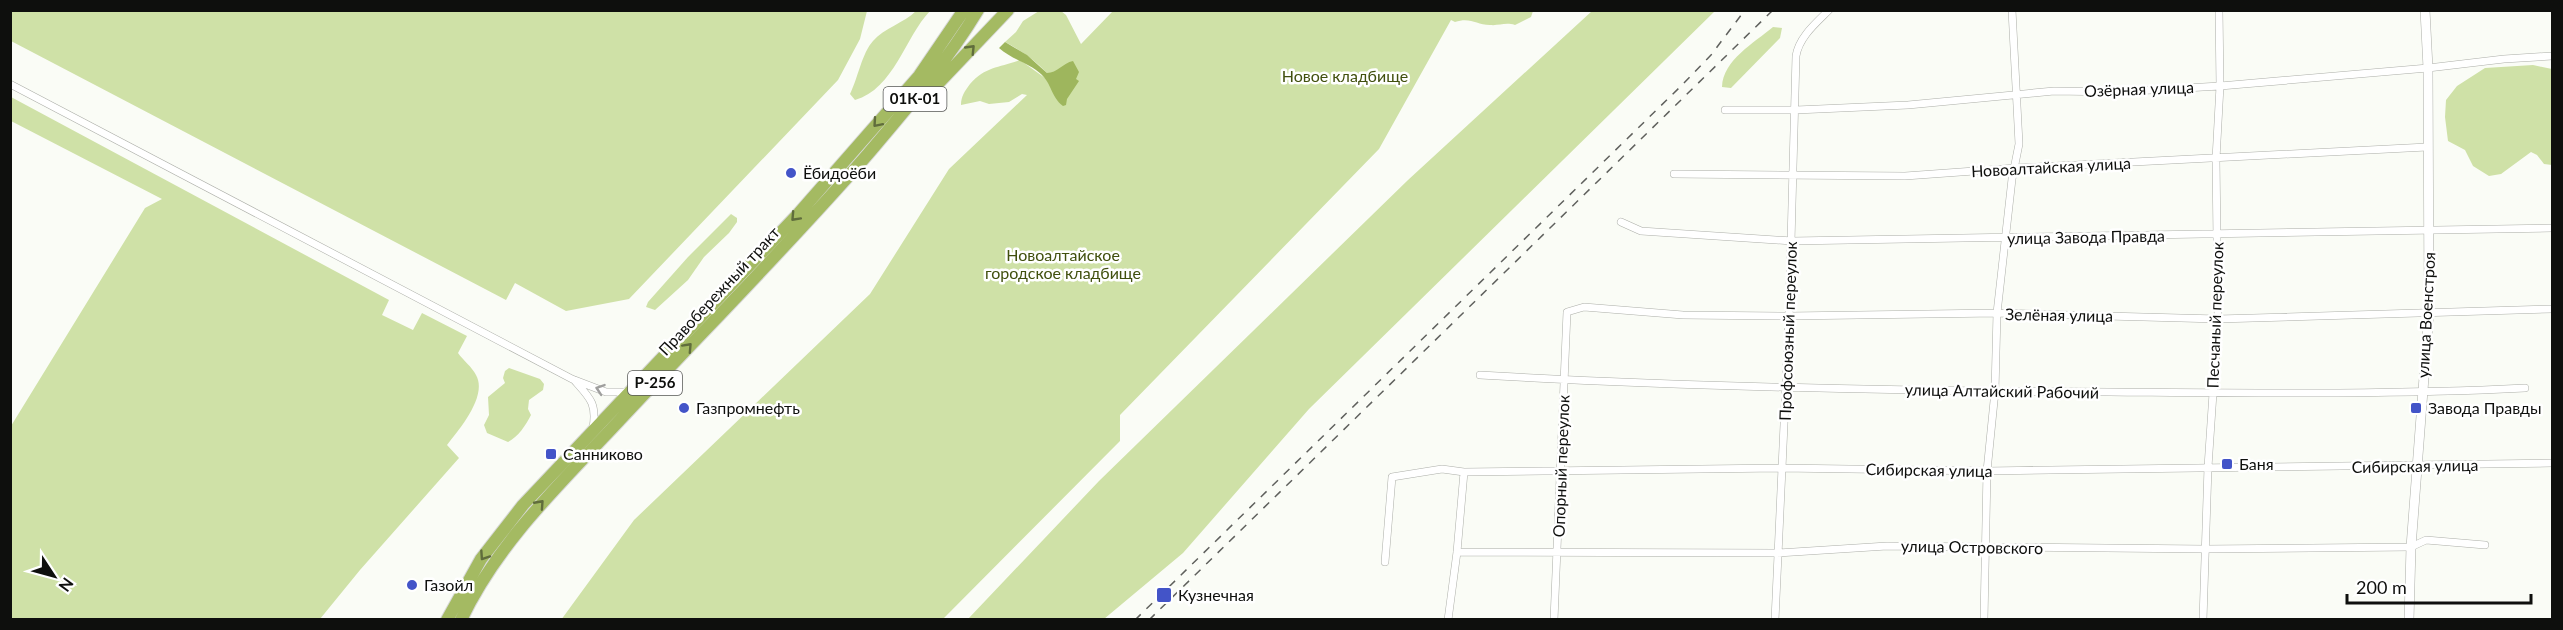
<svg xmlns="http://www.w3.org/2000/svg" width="2563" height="630" viewBox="0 0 2563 630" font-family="Lato,sans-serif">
<rect width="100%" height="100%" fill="#fafcf6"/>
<!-- green -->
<path fill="#cfe1a7" d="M 10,11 L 11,10 L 867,11 L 860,39 L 838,80 L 629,299 L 566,311 L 515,283 L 506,300 L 11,41 Z
M 916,11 L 930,11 C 905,37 894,89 855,100 L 850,94 C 858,78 862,53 873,41 C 884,28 904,23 916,11 Z
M 1039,11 L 1061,11 L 1066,15 L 1081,44 L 1113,11 L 1533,11 L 1531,17 L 1515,25 C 1505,22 1499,26 1490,25 C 1476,25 1471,17 1455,22 L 1451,20 L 1379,149 L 1120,415 L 1120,441 L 943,619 L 561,620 L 634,520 L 870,294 L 949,169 L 1027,95 L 1022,94 L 1009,102 L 989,104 L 980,101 L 961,105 C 961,96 965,91 970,84 C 986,66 999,68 1020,60 L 1045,78 L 1047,73 C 1035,60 1020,50 1005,42 L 1016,32 L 1023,21 Z
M 1592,11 L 1715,11 L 1309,409 L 1183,553 L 1104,619 L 968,619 L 1099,481 L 1408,180 Z
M 1773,27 L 1782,28 L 1780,38 L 1731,88 L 1722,87 C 1723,60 1754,43 1773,27 Z
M 2533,65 L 2552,69 L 2552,165 L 2544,164 L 2537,155 L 2531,152 L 2501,174 L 2489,176 L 2473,166 L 2465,150 L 2448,141 L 2445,117 L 2446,100 L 2457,86 L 2485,68 Z
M 11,97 L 389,300 L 382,315 L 413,330 L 422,313 L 467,336 L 458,353 C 463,360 472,367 476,375 C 488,396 459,430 447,445 L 459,458 L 360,570 L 320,619 L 11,619 L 11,426 L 145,208 L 162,199 L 11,121 Z
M 731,214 L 737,218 L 737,222 L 729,233 L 704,257 L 688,280 L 655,310 L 646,307 L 648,302 L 688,257 Z
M 509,368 L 540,379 L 544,384 L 543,390 L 529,400 L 528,409 L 531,415 C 526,425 518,437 508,442 L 487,433 L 484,425 L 489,415 L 488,397 L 505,383 L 503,378 L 505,371 Z"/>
<!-- water -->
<path fill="#9eb65d" d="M 1005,42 L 1027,55 L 1047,73 C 1057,73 1063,63 1073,61 L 1079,72 L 1076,79 L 1079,81 L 1067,99 L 1066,105 L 1063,106 C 1051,97 1052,84 1041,74 C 1029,63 1011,59 999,48 Z"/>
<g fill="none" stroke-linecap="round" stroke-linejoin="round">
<!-- minor casing -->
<g stroke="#acaea8" stroke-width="8">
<path id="minor" d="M 10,84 L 572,379 L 606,392 L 629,392
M 1725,110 L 1796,110 L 1908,105 L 2054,91 L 2117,92 L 2220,86 L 2428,68 L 2504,59 L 2552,56
M 1674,174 L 1905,176 L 2016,168 L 2427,147
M 1621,222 L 1641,231 L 1792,241 L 2552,228
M 1480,375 C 1689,387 1900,391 2110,392 C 2249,393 2387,395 2525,388
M 574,380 C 590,398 597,403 593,428
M 1457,552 L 1777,553 L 1887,546 L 2205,549 L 2411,547 L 2426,540 L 2485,545
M 1385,562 L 1392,477 L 1442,469 L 1464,472 L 1781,468 L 1987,471 L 2552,463
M 1448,620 L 1457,552 L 1464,472
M 1554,620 L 1567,312 L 1584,307 L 1683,315 L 1789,316 L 1997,313 L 2218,319 L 2552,309
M 1775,620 L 1789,316 L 1796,56 C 1799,37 1816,23 1829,10
M 1984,620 L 1987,471 L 1995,391 L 1997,313 L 2012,179 L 2019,144 L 2012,10
M 2203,620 L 2208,467 L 2218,319 L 2216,159 L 2220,86 L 2219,10"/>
</g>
<!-- tertiary casing -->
<g stroke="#acaea8" stroke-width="10">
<path id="tertiary" d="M 2409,620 L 2411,547 L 2429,312 L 2428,68 L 2425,10"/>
</g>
<!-- trunk casing -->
<g stroke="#d8d9d8" stroke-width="14">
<path id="trunk" d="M 930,92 L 1008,10
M 447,620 L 481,559 L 523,505 L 799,213 L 919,76 L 964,10
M 461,620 C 498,542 560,484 618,422 C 701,333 788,246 868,154 C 907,108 946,63 978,10"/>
</g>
<!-- minor -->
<use href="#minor" stroke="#fff" stroke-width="7"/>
<!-- tertiary -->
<use href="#tertiary" stroke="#fff" stroke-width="9"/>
<!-- trunk -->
<use href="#trunk" stroke="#a4ba62" stroke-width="12"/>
<!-- rail -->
<path stroke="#5f605d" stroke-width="1.5" stroke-dasharray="8 8" stroke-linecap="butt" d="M 1135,620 L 1680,87 L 1711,55 L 1745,10
M 1149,620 L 1773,10"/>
</g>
<!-- one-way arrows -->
<defs><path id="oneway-chevron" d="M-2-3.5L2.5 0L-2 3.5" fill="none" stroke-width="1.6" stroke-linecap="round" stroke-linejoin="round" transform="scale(1.5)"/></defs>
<g stroke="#606d3c">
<use href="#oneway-chevron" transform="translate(971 49) rotate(-46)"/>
<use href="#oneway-chevron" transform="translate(877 123) rotate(131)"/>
<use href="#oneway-chevron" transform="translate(795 217) rotate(133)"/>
<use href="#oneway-chevron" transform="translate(688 347) rotate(-47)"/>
<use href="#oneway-chevron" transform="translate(540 504) rotate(-48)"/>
<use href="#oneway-chevron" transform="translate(484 556) rotate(124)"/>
</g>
<use stroke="#9f9f9e" href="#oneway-chevron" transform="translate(600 389) rotate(-161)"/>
<!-- markers -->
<g fill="#4354c8" stroke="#fff" stroke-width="2">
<circle cx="791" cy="173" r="6"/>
<circle cx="684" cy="408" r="6"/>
<rect x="2410" y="402" width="12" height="12" rx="3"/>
<rect x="545" y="448" width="12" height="12" rx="3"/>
<rect x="2221" y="458" width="12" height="12" rx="3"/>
<circle cx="412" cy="585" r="6"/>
<rect x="1156" y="587" width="16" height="16" rx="3"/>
</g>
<g text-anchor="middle" stroke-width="5" stroke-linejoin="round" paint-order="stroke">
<!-- shield labels -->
<g fill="#fff" stroke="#565756" stroke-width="1.5">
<rect x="883.5" y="87" width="63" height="24" rx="4.5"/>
<rect x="628" y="371" width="54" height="24" rx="4.5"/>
</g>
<g font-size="15" font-weight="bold" fill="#0e0f0d">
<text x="915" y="104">01К-01</text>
<text x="655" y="388">Р-256</text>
</g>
<!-- park labels -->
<g font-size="16" fill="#41500e" stroke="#fff">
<text x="1345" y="82">Новое кладбище</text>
<text x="1063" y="261">Новоалтайское<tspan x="1063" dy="18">городское кладбище</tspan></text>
</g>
<!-- street labels -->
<g font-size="16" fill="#0e0f0d" stroke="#fff">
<text transform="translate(2139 89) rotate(-2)" y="6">Озёрная улица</text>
<text transform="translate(2051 167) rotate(-3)" y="6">Новоалтайская улица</text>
<text transform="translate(2086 237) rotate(-1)" y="6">улица Завода Правда</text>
<text transform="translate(719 291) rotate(-47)" y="6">Правобережный тракт</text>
<text transform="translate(2059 315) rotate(1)" y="6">Зелёная улица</text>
<text transform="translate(2215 315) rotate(-88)" y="6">Песчаный переулок</text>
<text transform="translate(2426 315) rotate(-87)" y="6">улица Военстроя</text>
<text transform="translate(1788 331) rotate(-88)" y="6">Профсоюзный переулок</text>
<text transform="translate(2002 391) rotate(1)" y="6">улица Алтайский Рабочий</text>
<text transform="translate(1561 466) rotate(-88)" y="6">Опорный переулок</text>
<text transform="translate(2415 466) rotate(-1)" y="6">Сибирская улица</text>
<text transform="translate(1929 470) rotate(1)" y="6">Сибирская улица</text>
<text transform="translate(1972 547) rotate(1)" y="6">улица Островского</text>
</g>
<!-- poi labels -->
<g font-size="16" fill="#0e0f0d" stroke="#fff" text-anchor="start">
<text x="803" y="179">Ёбидоёби</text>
<text x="696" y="414">Газпромнефть</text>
<text x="2428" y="414">Завода Правды</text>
<text x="563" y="460">Санниково</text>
<text x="2239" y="470">Баня</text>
<text x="424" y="591">Газойл</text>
<text x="1178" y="601">Кузнечная</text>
</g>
</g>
<!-- border -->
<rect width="2563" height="630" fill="none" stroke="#0e0f0d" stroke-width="24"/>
<!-- north arrow -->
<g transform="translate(54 576) rotate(126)" stroke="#ffffff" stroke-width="4.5" paint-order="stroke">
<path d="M0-4.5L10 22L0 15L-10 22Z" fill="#0e0f0d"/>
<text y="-9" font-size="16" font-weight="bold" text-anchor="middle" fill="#0e0f0d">N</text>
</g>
<!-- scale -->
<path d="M2347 594v9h184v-9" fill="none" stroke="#0e0f0d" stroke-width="3"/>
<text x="2356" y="594" font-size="18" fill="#0e0f0d" stroke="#ffffff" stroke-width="4.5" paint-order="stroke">200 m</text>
</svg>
